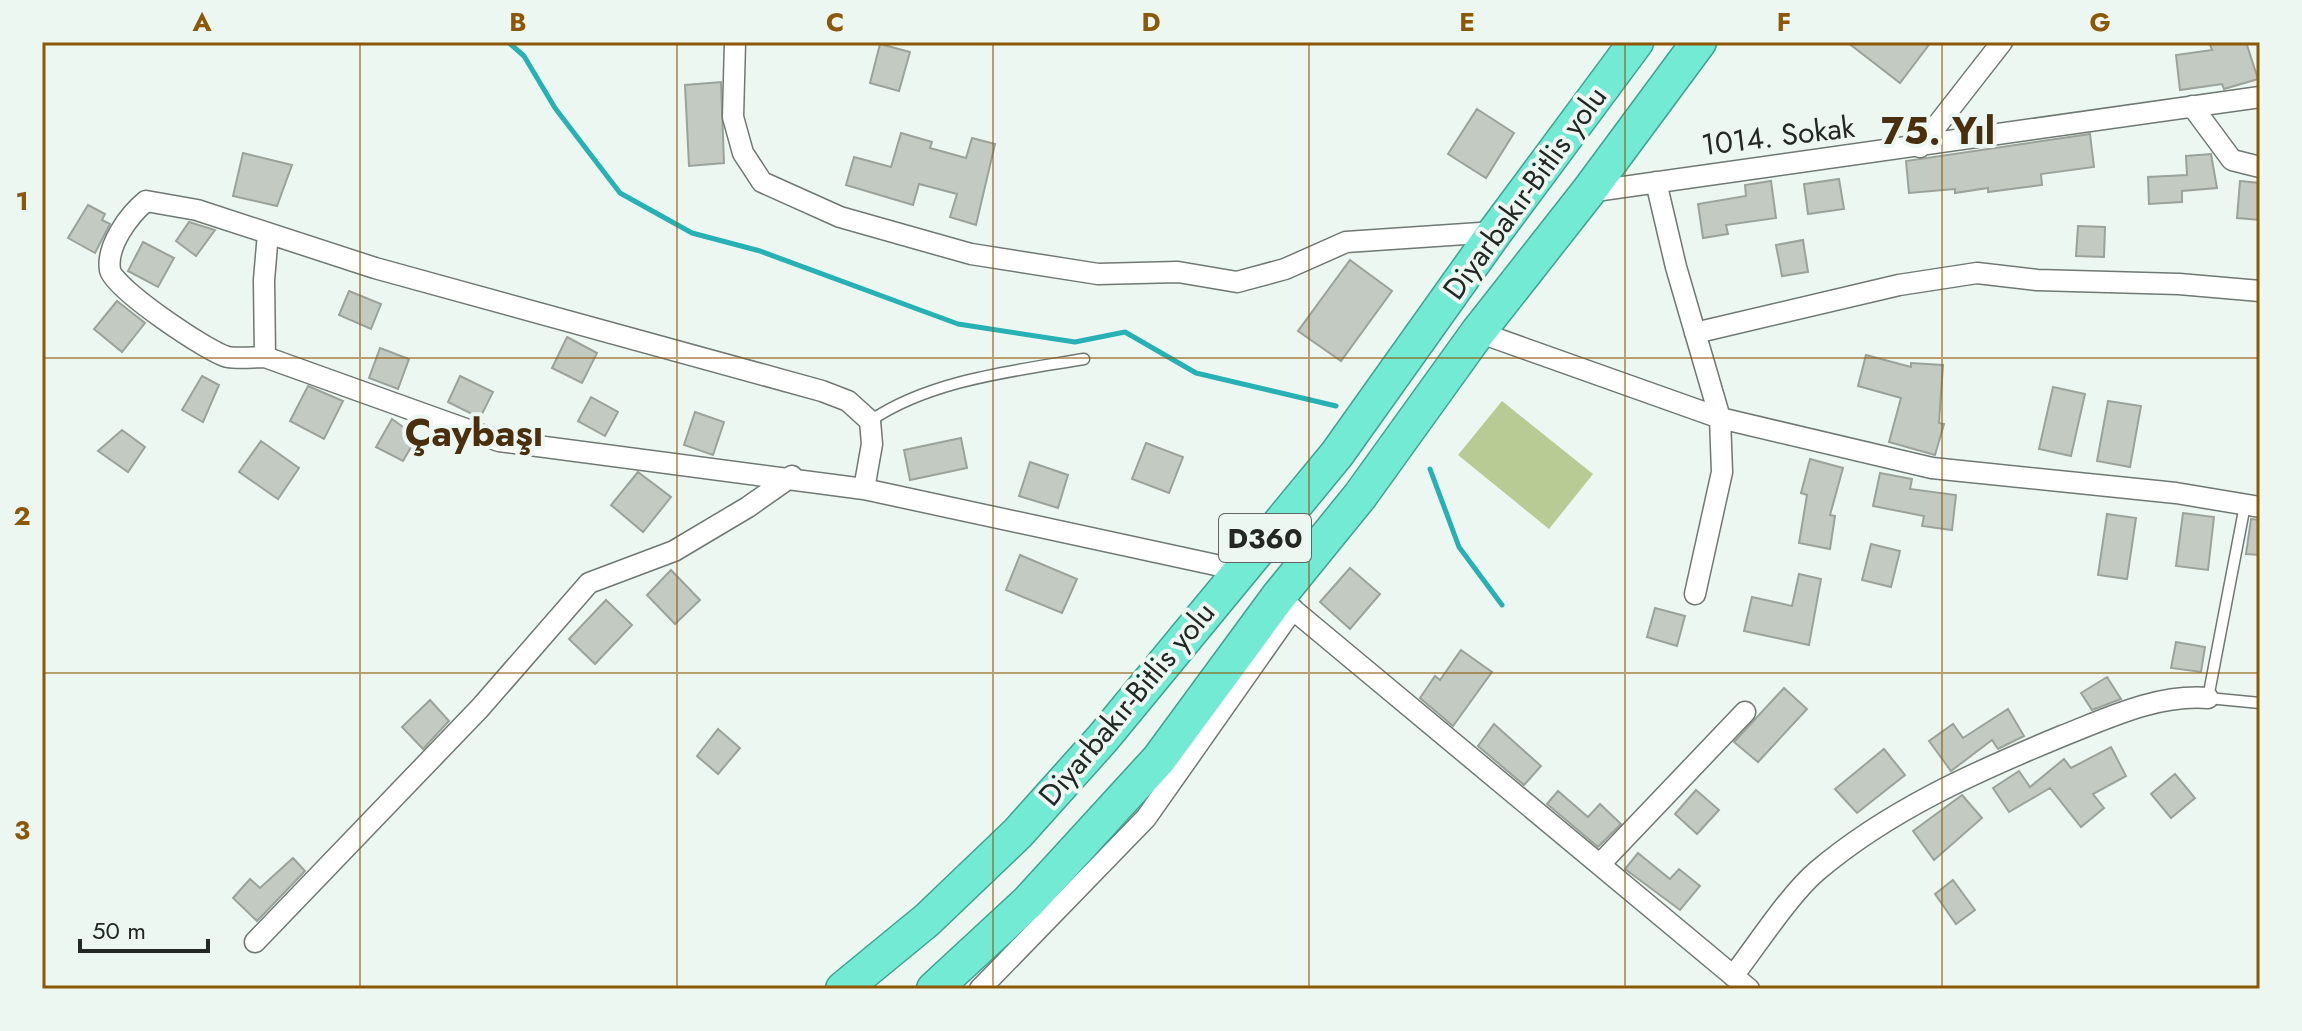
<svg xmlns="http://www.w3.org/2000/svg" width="2302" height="1031" viewBox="0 0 2302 1031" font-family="Jost,sans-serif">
<rect width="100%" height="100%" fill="#edf7f1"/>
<!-- green -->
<path fill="#b8cb94" d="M 1502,401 L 1593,474 L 1549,529 L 1458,455 Z"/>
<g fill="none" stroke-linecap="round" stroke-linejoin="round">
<!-- stream -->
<path stroke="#27b1b4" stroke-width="5" d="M 508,42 L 524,56 L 555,108 L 620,193 L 692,233 L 760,251 L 958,324 L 1075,342 L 1125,332 L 1196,373 L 1336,406
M 1430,469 L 1459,547 L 1502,605"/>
</g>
<!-- building -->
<path fill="#c3cac2" stroke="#9ba29a" stroke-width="2" d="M 1847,42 L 1931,42 L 1900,83 Z
M 2209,42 L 2246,42 L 2258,79 L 2224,89 L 2222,84 L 2180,90 L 2176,55 L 2212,50 Z
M 880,44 L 910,52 L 899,91 L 870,83 Z
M 721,82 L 724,163 L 689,166 L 685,85 Z
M 1477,109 L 1514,133 L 1486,178 L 1448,154 Z
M 901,133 L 932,142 L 930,148 L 966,158 L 972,138 L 995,144 L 976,225 L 950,217 L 957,194 L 919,184 L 913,205 L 846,185 L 854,157 L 891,167 Z
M 2090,134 L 2094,167 L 2041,174 L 2042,185 L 1988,192 L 1988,188 L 1955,193 L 1955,189 L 1909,193 L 1906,161 Z
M 243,153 L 292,165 L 277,206 L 233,196 Z
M 2211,154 L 2217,188 L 2182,191 L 2182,202 L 2149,204 L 2148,177 L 2187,175 L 2186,156 Z
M 1839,179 L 1844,209 L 1808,214 L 1804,184 Z
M 1771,181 L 1776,218 L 1726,225 L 1728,234 L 1703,238 L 1698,204 L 1746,196 L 1745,185 Z
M 2240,181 L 2260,183 L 2260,220 L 2237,218 Z
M 88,205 L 105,214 L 102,220 L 110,224 L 95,253 L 68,238 Z
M 189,222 L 215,230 L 196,256 L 176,241 Z
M 2078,226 L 2105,227 L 2104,257 L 2076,256 Z
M 1803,240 L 1808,272 L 1782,276 L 1776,245 Z
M 143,242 L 174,258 L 158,287 L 128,271 Z
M 1350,260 L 1392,291 L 1341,361 L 1298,331 Z
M 349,291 L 381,304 L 371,329 L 339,315 Z
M 117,301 L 145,323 L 122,352 L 94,329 Z
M 567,337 L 597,353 L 582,383 L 552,368 Z
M 380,348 L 409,359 L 398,389 L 369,378 Z
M 1866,355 L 1911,367 L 1911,363 L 1943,365 L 1939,423 L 1944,424 L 1935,455 L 1889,442 L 1901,398 L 1858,386 Z
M 202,376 L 219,385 L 203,422 L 182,410 Z
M 460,376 L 493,392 L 480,418 L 448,402 Z
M 308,386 L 343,401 L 324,439 L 290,421 Z
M 2053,387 L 2085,394 L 2071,456 L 2039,449 Z
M 591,397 L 618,412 L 605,436 L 578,421 Z
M 2108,401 L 2141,406 L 2130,467 L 2097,461 Z
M 695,412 L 724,422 L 713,455 L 684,445 Z
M 392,419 L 417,437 L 403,461 L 376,447 Z
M 122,430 L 145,447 L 128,472 L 98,451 Z
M 961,438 L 967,468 L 910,480 L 904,450 Z
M 261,441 L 299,468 L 278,499 L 239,472 Z
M 1146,443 L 1183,457 L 1169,493 L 1132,479 Z
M 1810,459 L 1843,468 L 1830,515 L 1835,516 L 1830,549 L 1799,543 L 1807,495 L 1801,493 Z
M 1030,462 L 1068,475 L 1058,508 L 1019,496 Z
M 638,472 L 671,497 L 643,532 L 611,505 Z
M 1880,473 L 1912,479 L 1910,489 L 1956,495 L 1952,530 L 1922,526 L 1924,516 L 1873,506 Z
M 2183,513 L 2214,517 L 2208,570 L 2176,566 Z
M 2107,514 L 2136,518 L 2127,579 L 2098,575 Z
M 2251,519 L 2260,520 L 2260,555 L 2246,554 Z
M 1871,544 L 1900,551 L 1891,587 L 1862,580 Z
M 1020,555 L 1077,579 L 1062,613 L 1006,590 Z
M 1350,568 L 1380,594 L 1350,629 L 1320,602 Z
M 671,570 L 700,600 L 675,624 L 647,595 Z
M 1799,574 L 1821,579 L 1809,645 L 1744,631 L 1752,597 L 1792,606 Z
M 606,600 L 632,625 L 595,664 L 569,639 Z
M 1655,608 L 1685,616 L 1677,646 L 1647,637 Z
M 2176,642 L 2205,647 L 2201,672 L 2171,668 Z
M 1461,650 L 1492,672 L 1453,726 L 1420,698 L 1435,676 L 1440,680 Z
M 2107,677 L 2121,699 L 2092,710 L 2081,693 Z
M 1784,688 L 1807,709 L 1758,762 L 1734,742 Z
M 430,700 L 449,721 L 423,749 L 402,727 Z
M 2008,709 L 2024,736 L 1998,749 L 1992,740 L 1951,771 L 1929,741 L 1953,724 L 1963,738 Z
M 1494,724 L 1541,766 L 1524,785 L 1478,746 Z
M 718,729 L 740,748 L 718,774 L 697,756 Z
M 2111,747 L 2126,776 L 2093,794 L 2104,808 L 2081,827 L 2050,788 L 2009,812 L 1993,788 L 2019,771 L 2030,787 L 2064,759 L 2071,768 Z
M 1884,749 L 1905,775 L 1857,813 L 1835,789 Z
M 2175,774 L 2195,798 L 2171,818 L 2151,794 Z
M 1696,790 L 1719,810 L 1697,834 L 1675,814 Z
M 1558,791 L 1588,817 L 1600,804 L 1621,824 L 1598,847 L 1547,804 Z
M 1962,795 L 1982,818 L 1934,860 L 1913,831 Z
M 1638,853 L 1670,879 L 1679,869 L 1700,886 L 1680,910 L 1625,869 Z
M 293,858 L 305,871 L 257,921 L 233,898 L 250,879 L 260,888 Z
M 1953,880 L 1975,910 L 1956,924 L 1935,894 Z"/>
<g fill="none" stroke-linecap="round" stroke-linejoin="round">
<!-- service casing -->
<g stroke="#6f7873" stroke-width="13">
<path id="service" d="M 870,421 C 930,380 1013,371 1084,359
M 2245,505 L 2208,698 L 2260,703"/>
</g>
<!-- minor casing -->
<g stroke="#6f7873" stroke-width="23">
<path id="minor" d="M 735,42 L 733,117 L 743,153 L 762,182 L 840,217 L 971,254 L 1098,274 L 1178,272 L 1237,282 L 1285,269 L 1346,242 L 1495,232
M 2192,106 L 2232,160 L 2260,167
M 1920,147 L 2002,42
M 1656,182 L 1676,267 L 1720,418 L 1722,472 L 1695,594
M 1588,192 L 2260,97
M 1478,332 L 1720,418 L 1932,468 L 2176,493 L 2260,507
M 1695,333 L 1899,285 L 1977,273 L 2037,280 L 2179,284 L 2260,291
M 265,357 L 264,280 L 268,233
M 864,489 L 872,444 L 870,421 L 848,401 L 822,391 L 375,268 L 197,210 L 146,201 C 129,215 106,246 110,270 C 112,287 209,353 228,357 C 239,359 253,357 265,357 L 499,441 L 864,489 L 1239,570
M 1278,597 L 1749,989
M 1600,864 L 1745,712
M 255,942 L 480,708 L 589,583 L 674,551 L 748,507 L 792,476
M 1733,976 C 1757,945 1789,895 1817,871 C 1889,810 1975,772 2062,736 C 2108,718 2157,694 2208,698
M 980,989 L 1146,818 L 1293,609"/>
</g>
<!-- trunk casing -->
<g stroke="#3fa290" stroke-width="37">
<path id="trunk" d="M 843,989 L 927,920 L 1018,833 L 1103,738 L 1337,454 L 1495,232 L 1636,42
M 934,989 L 1028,902 L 1159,759 L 1278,597 L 1360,496 L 1478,332 L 1588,192 L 1699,42"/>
</g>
<!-- service -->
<use href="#service" stroke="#fff" stroke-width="10"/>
<!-- minor -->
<use href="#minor" stroke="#fff" stroke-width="20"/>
<!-- trunk -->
<use href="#trunk" stroke="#72ead4" stroke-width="34"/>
</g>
<!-- grid -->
<path fill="none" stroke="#8c5806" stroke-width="2" stroke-opacity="0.55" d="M 360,42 L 360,989M 677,42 L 677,989M 993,42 L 993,989M 1309,42 L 1309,989M 1625,42 L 1625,989M 1942,42 L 1942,989M 42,358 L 2260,358M 42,673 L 2260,673"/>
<g text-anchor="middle" stroke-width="8" stroke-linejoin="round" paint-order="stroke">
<!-- shield labels -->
<rect fill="#edf7f1" stroke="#606562" stroke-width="2" x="1219" y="514" width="92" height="48" rx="6"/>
<g font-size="28" font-weight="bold" fill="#232725">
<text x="1265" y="548">D360</text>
</g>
<!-- street labels -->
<g font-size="30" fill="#232725" stroke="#edf7f1">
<text transform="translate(1778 136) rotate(-7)" y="10">1014. Sokak</text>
<text transform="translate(1525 193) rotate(-54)" y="10">Diyarbakır-Bitlis yolu</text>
<text transform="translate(1127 704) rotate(-50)" y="10">Diyarbakır-Bitlis yolu</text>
</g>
<!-- district labels -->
<g font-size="38" font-weight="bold" fill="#492f0e" stroke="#edf7f1">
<text x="1938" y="144">75. Yıl</text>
<text x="474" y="446">Çaybaşı</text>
</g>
</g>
<!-- border -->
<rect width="2302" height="1031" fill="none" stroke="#edf7f1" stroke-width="88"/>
<!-- scale -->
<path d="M80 939v12h128v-12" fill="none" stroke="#232725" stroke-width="4"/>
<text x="92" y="939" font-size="24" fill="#232725" stroke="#edf7f1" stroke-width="6" paint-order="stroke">50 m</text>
<rect x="44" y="44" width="2214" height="943" fill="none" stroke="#8c5806" stroke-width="3"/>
<g font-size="26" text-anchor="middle" font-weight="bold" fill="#8c5806">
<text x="202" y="31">A</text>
<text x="518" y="31">B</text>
<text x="835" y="31">C</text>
<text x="1151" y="31">D</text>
<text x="1467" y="31">E</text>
<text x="1784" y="31">F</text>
<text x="2100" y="31">G</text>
<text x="22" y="210">1</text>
<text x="22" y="525">2</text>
<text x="22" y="839">3</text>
</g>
</svg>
